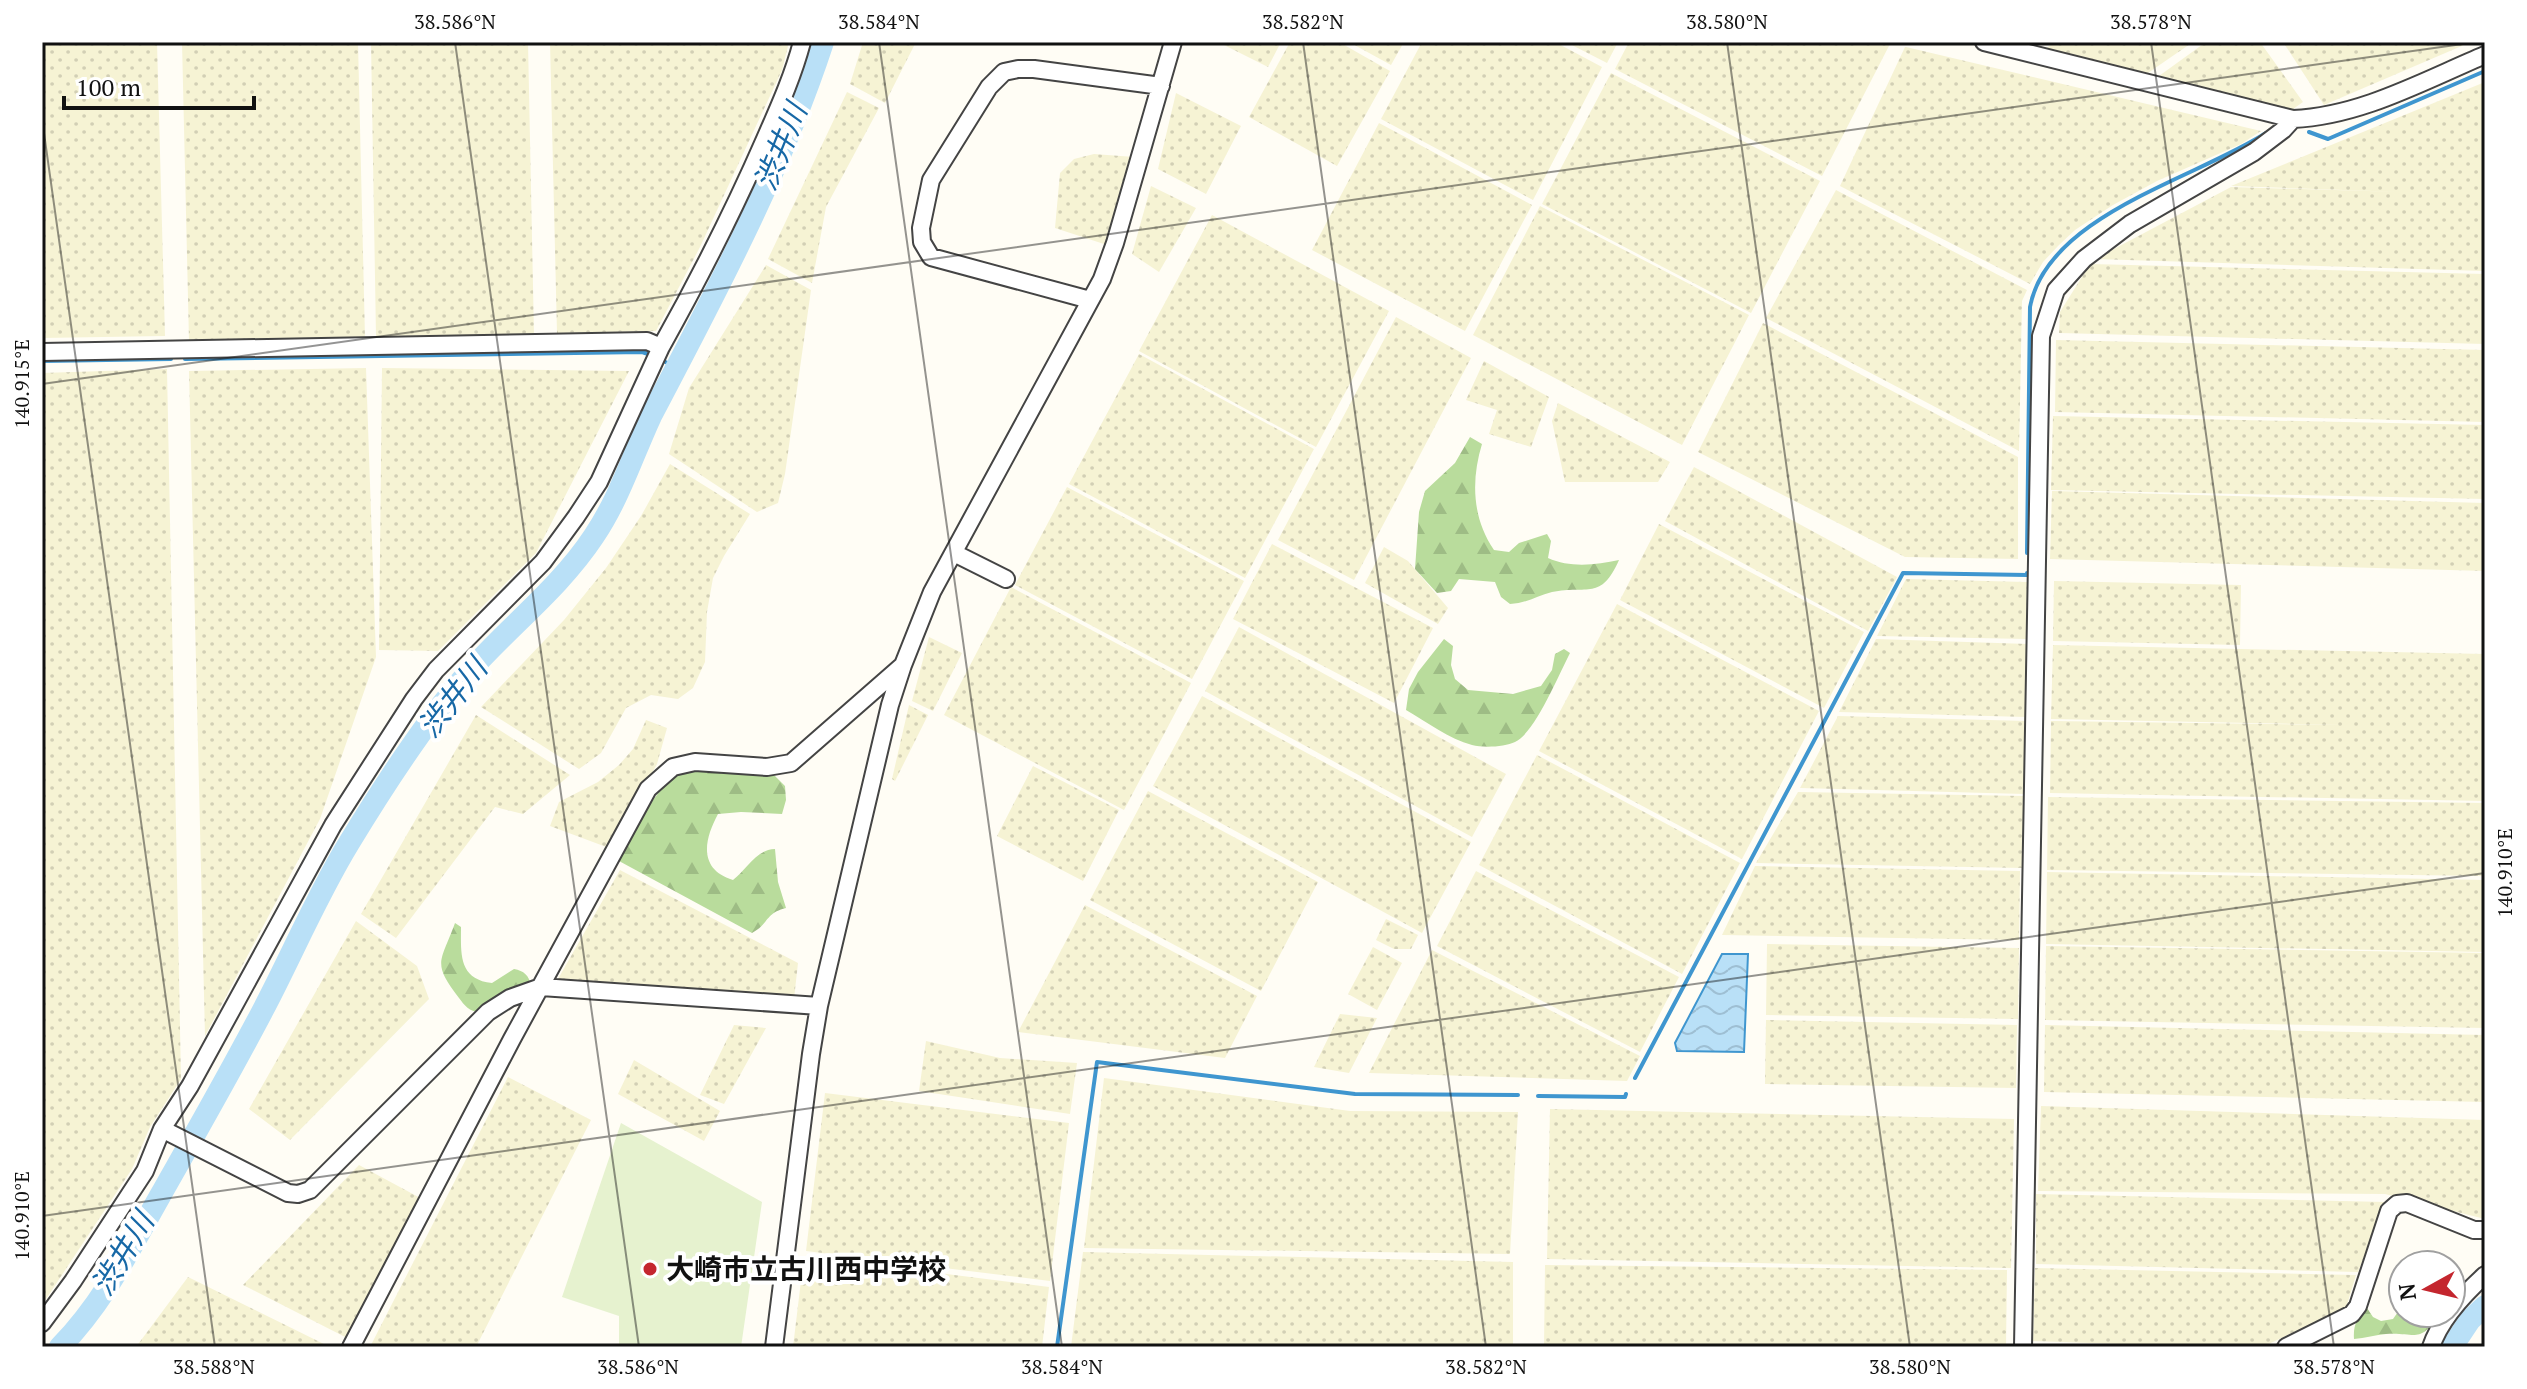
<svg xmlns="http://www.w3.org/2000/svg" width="2527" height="1389" viewBox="0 0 2527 1389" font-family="'PT Serif','Noto Sans JP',serif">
<defs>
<pattern id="farmland-dots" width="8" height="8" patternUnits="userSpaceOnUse" patternTransform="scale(2)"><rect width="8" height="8" fill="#f6f3d4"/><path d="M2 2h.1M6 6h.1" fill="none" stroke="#d2cfb5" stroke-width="1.8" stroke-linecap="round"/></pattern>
<pattern id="forest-firs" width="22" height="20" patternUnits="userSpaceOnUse" patternTransform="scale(2)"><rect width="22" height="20" fill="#b9dc9c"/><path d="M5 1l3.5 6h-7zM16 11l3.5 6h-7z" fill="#9ebc85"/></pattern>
<pattern id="water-waves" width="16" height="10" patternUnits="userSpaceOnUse" patternTransform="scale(2)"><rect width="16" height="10" fill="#b9e0f7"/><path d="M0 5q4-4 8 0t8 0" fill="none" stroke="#9ebfd3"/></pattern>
</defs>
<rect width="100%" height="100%" fill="#fffdf5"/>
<!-- farmland -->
<path fill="url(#farmland-dots)" d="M 42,42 L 157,42 L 165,336 L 42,338 Z
M 182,42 L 358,42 L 365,338 L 189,341 Z
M 371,42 L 528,42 L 534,335 L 376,336 Z
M 550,42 L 789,42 L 782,70 L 700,247 L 656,331 L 557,333 Z
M 863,42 L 916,42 L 885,103 L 850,84 Z
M 1218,42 L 1281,42 L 1268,67 Z
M 1290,42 L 1339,42 L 1390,71 L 1337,166 L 1249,117 Z
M 1349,42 L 1404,42 L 1391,65 Z
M 1422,42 L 1555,42 L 1602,67 L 1533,200 L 1381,119 Z
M 1566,42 L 1618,42 L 1607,63 Z
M 1629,42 L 1891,42 L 1822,176 L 1615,69 Z
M 2055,42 L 2193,42 L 2145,75 L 2045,49 Z
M 2206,42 L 2260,42 L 2303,102 L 2286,114 L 2159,76 Z
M 2283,42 L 2471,42 L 2324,105 Z
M 1905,47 L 1906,47 L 2261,131 L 2241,144 L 2157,181 L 2113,205 L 2075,230 L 2058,246 L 2043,262 L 2030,284 L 1840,186 Z
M 1611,73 L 1820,181 L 1751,313 L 1542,204 Z
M 2485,82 L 2485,271 L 2095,259 L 2231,187 L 2401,192 L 2231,186 Z
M 847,92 L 879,108 L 826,207 L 812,283 L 768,259 Z
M 1176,93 L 1241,126 L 1206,194 L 1158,169 Z
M 1379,123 L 1532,205 L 1465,331 L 1312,250 Z
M 1094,154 L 1134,157 L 1107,245 L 1055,228 L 1060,173 L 1074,159 Z
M 1151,186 L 1196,208 L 1159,272 L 1132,254 Z
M 1836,190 L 2027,290 L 2022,301 L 2019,451 L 1766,318 Z
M 1540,206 L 1749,315 L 1682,445 L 1473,335 Z
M 1212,215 L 1389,311 L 1316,447 L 1139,351 Z
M 2090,264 L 2485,274 L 2485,344 L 2059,333 L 2060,312 Z
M 766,265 L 811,290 L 785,474 L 778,503 L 757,512 L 669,454 L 689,388 Z
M 1396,317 L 1471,358 L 1354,580 L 1278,540 Z
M 1763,323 L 2018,457 L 2018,559 L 1905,557 L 1698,452 Z
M 2056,340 L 2485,350 L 2485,422 L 2055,412 Z
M 1139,354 L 1314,449 L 1245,578 L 1069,484 Z
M 1484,361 L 1549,397 L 1531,447 L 1489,434 L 1497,410 L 1466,400 Z
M 366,368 L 376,657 L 320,819 L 205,1036 L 189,371 Z
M 382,368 L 629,371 L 536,553 L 438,651 L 379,650 Z
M 167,369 L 181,1079 L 150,1127 L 132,1169 L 42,1305 L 42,373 Z
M 1558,403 L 1670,462 L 1658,482 L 1565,482 L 1552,421 Z
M 2053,416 L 2485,425 L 2485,499 L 2051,490 Z
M 670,464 L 750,514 L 724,556 L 713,578 L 707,612 L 705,662 L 693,688 L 678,699 L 651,695 L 626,708 L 601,753 L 579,769 L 481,707 L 564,620 L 606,568 L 641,516 Z
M 1694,467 L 1897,577 L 1868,631 L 1665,521 Z
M 1067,487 L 1244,581 L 1192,679 L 1015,585 Z
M 2052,491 L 2485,503 L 2485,571 L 2050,559 Z
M 1659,524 L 1864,632 L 1824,708 L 1620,600 Z
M 1272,544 L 1433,628 L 1394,703 L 1233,619 Z
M 1384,547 L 1408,561 L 1448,608 L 1438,624 L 1365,583 Z
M 1906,579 L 2027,582 L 2026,639 L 1877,636 Z
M 2054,581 L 2241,585 L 2240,645 L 2053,641 Z
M 1011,587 L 1191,683 L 1124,810 L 944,715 Z
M 1617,604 L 1819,711 L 1742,859 L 1539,751 Z
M 1239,627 L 1506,774 L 1472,837 L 1205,691 Z
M 929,637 L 962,653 L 933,711 L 912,701 Z
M 1876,639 L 2028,644 L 2026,717 L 1839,712 Z
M 2053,645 L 2485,654 L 2485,801 L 2050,793 L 2051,721 L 2345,725 L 2051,719 Z
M 1202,696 L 1471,842 L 1422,933 L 1153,786 Z
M 909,705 L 928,715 L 895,781 L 892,779 Z
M 476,715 L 570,775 L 523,814 L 495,807 L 396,938 L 361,914 Z
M 1838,716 L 2027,721 L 2025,794 L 1800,788 Z
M 646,720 L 667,728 L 657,764 L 609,848 L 550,826 L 559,802 L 598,782 L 619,765 L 633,749 Z
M 1537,755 L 1740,863 L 1682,974 L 1479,865 Z
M 1033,766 L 1119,810 L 1083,881 L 997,836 Z
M 1148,791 L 1318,882 L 1261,991 L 1090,900 Z
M 1798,792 L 2024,796 L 2023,868 L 1756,863 Z
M 2048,797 L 2485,803 L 2485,876 L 2047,870 Z
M 1755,866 L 2020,871 L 2019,940 L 1722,935 Z
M 620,870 L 798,963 L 794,999 L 558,979 Z
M 1476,871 L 1679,977 L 1640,1052 L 1437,946 Z
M 2047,872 L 2485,880 L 2485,952 L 2046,944 Z
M 1085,905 L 1257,996 L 1225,1058 L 1018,1032 Z
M 1386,919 L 1418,935 L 1411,949 L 1394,949 L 1376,940 Z
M 356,921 L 417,966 L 429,999 L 290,1140 L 249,1109 Z
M 1767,944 L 2019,948 L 2018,1019 L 1766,1015 Z
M 2046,946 L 2485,953 L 2485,1028 L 2045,1020 Z
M 1373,947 L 1402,963 L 1377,1010 L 1348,994 Z
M 1432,950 L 1640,1056 L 1627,1081 L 1369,1073 Z
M 1340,1014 L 1377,1018 L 1349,1073 L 1314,1067 Z
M 1766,1020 L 2017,1025 L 2016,1088 L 1765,1084 Z
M 734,1025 L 766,1028 L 724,1104 L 700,1095 Z
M 2045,1025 L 2485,1035 L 2485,1102 L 2044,1092 Z
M 926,1041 L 1000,1058 L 1077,1063 L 1070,1114 L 919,1091 Z
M 634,1060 L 720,1111 L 704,1141 L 618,1094 Z
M 508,1077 L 591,1120 L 476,1347 L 374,1347 L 371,1345 Z
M 1104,1078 L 1350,1111 L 1518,1112 L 1510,1254 L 1084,1248 Z
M 825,1093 L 1069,1123 L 1050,1281 L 806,1251 Z
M 2041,1106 L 2485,1120 L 2485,1219 L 2385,1194 L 2038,1191 Z
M 1550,1109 L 2014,1119 L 2011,1268 L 1547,1259 Z
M 359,1165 L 424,1200 L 349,1339 L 243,1285 Z
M 2036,1194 L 2385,1202 L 2358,1272 L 2036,1264 Z
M 1083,1252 L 1513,1262 L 1513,1347 L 1071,1347 Z
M 804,1256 L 1049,1287 L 1042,1347 L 793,1347 Z
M 1545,1265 L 2007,1270 L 2006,1347 L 1544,1347 Z
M 2035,1268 L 2356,1275 L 2346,1308 L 2262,1347 L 2208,1347 L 2033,1341 Z
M 188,1277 L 330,1347 L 136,1347 Z"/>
<!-- forest -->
<path fill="url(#forest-firs)" d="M 1470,437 L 1482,444 C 1471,480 1472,518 1494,550 L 1509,552 L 1519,543 L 1547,534 L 1551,541 L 1548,558 C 1570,568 1596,565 1619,560 C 1601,601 1588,585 1552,592 C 1537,596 1527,603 1510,604 L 1501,597 L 1495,582 L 1459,579 L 1451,591 L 1437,593 L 1415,569 L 1419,512 L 1425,491 L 1455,463 Z
M 1444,639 L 1453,646 L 1451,665 L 1455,679 L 1468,690 L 1513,694 L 1541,686 L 1552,670 L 1555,654 L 1564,649 L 1570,653 C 1559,674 1535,733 1515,742 C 1505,747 1483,748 1472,745 C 1449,739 1427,722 1406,710 L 1409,689 L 1418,672 Z
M 701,770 L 764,773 L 775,776 L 785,786 L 786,800 L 782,814 L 741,812 L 718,814 C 704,840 698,869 733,880 C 746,870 757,849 775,849 L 778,882 L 786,908 C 765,913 769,924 752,933 L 619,861 C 631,838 657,782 682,772 C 687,770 695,770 701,770 Z
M 455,923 L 461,927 C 461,953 458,979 492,983 L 514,969 C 524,971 529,975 531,986 C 519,993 492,1011 479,1012 C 470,1012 464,1005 459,998 C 432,962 440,964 455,923 Z
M 2403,1297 L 2403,1313 L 2440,1314 C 2418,1345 2417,1332 2386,1334 C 2376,1335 2365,1338 2354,1339 C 2353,1325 2357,1318 2367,1308 L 2373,1317 L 2381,1321 L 2393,1319 L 2400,1309 Z"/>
<!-- pitch -->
<path fill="#e6f2cf" d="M 621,1123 L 762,1202 L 741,1347 L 619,1347 L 619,1316 L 562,1297 Z"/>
<!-- water -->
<path fill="url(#water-waves)" stroke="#3f96cf" stroke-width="2" d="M 1722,954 L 1748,954 L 1744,1052 L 1677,1051 L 1675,1043 Z"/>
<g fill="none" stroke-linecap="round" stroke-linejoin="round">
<!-- stream -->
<path stroke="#3f96cf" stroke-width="4" d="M 2309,132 L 2328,139 L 2485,71
M 185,359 L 642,352 L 648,354
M 42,361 L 171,359
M 663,361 L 677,367
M 2027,553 L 2030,307 C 2047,215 2197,178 2266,133
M 1635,1078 L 1903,573 L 2027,575 L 2027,573
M 1538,1096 L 1625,1097 L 1626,1094
M 1057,1347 L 1097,1062 L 1355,1094 L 1518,1095"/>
<!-- river -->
<path stroke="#b9e0f7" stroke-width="22" d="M 60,1347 C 103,1303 130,1249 160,1196 C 195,1134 230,1073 263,1010 C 292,955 316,897 349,843 C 383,787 424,723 467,674 C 508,627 559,589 594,536 C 619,499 632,457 651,416 C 715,294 780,173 823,42
M 2452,1347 L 2470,1320 L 2485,1306"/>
<!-- minor casing -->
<g stroke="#444" stroke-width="20">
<path id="minor" d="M 1984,42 L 2293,119 C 2361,116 2423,81 2485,55
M 1090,300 L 931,257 L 922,242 L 921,228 L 931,180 L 989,87 L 1004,72 L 1018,69 L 1034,69 L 1161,86
M 42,352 L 647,341 L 661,347 C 699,279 734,210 765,139 C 779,107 793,76 802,42
M 954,553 L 1006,579
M 162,1129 L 288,1193 L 298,1194 L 310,1190 L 488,1012 L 510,998 L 541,987 L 819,1006
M 42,1323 L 73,1281 L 145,1171 L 162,1129 L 190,1086 L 333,825 L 414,699 L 436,670 L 543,562 L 576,517 L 599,482 L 661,347
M 351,1347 L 512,1039 L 648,789 L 673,767 L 695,762 L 767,767 L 791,763 L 903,665
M 774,1347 L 811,1054 L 819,1006 L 890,705 L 903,665 L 932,592 L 1102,279 L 1115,243 L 1173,42
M 2023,1347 L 2041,336 L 2056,290 L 2084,259 L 2130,224 L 2254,152 L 2283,130 L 2293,119
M 2286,1347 L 2352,1314 L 2358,1306 L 2389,1211 L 2397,1204 L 2407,1203 L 2474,1230 L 2485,1230
M 2431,1347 C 2440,1320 2464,1294 2485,1275"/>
</g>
<!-- minor -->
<use href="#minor" stroke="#fff" stroke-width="16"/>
</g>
<!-- ticks -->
<path fill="none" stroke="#111" stroke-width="2" stroke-opacity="0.45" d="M 455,42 L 639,1347M 879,42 L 1062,1347M 1303,42 L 1486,1347M 1727,42 L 1910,1347M 2151,42 L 2334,1347M 42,119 L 215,1347M 42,384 L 2477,42M 42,1216 L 2485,873"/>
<!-- markers -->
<circle fill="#c4262e" stroke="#fff" stroke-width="3" cx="650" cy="1269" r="8"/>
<g text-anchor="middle" stroke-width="8" stroke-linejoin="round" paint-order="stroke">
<!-- poi labels -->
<g font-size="28" font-weight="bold" fill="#111" stroke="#fff" text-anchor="start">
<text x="666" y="1279">大崎市立古川西中学校</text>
</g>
<!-- water labels -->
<g font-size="30" font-style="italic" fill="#1768a6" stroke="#fff">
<text transform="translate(781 147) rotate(-68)" y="10">渋井川</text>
<text transform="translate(453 698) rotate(-52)" y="10">渋井川</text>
<text transform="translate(123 1254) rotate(-59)" y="10">渋井川</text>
</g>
</g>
<!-- border -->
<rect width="2527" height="1389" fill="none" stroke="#ffffff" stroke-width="88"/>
<!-- north arrow -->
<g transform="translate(2427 1289) rotate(262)"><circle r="38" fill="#ffffff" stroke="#a0a0a0" stroke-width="2"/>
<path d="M0-6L14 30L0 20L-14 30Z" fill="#c4262e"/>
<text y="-12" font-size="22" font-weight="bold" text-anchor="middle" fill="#111111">N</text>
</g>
<!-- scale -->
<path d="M64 96v12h190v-12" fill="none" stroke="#111111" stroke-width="4"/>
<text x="76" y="96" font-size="24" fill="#111111" stroke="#ffffff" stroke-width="6" paint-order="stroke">100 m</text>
<rect x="44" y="44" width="2439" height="1301" fill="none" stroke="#111" stroke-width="3"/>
<g font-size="20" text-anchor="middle" fill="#111">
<text x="455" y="29">38.586°N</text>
<text x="879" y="29">38.584°N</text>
<text x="1303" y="29">38.582°N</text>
<text x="1727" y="29">38.580°N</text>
<text x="2151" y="29">38.578°N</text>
<text transform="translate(22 384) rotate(-90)" y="7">140.915°E</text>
<text transform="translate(2505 873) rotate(-90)" y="7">140.910°E</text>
<text transform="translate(22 1216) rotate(-90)" y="7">140.910°E</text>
<text x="214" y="1374">38.588°N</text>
<text x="638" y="1374">38.586°N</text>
<text x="1062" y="1374">38.584°N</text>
<text x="1486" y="1374">38.582°N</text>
<text x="1910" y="1374">38.580°N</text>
<text x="2334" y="1374">38.578°N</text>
</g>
</svg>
